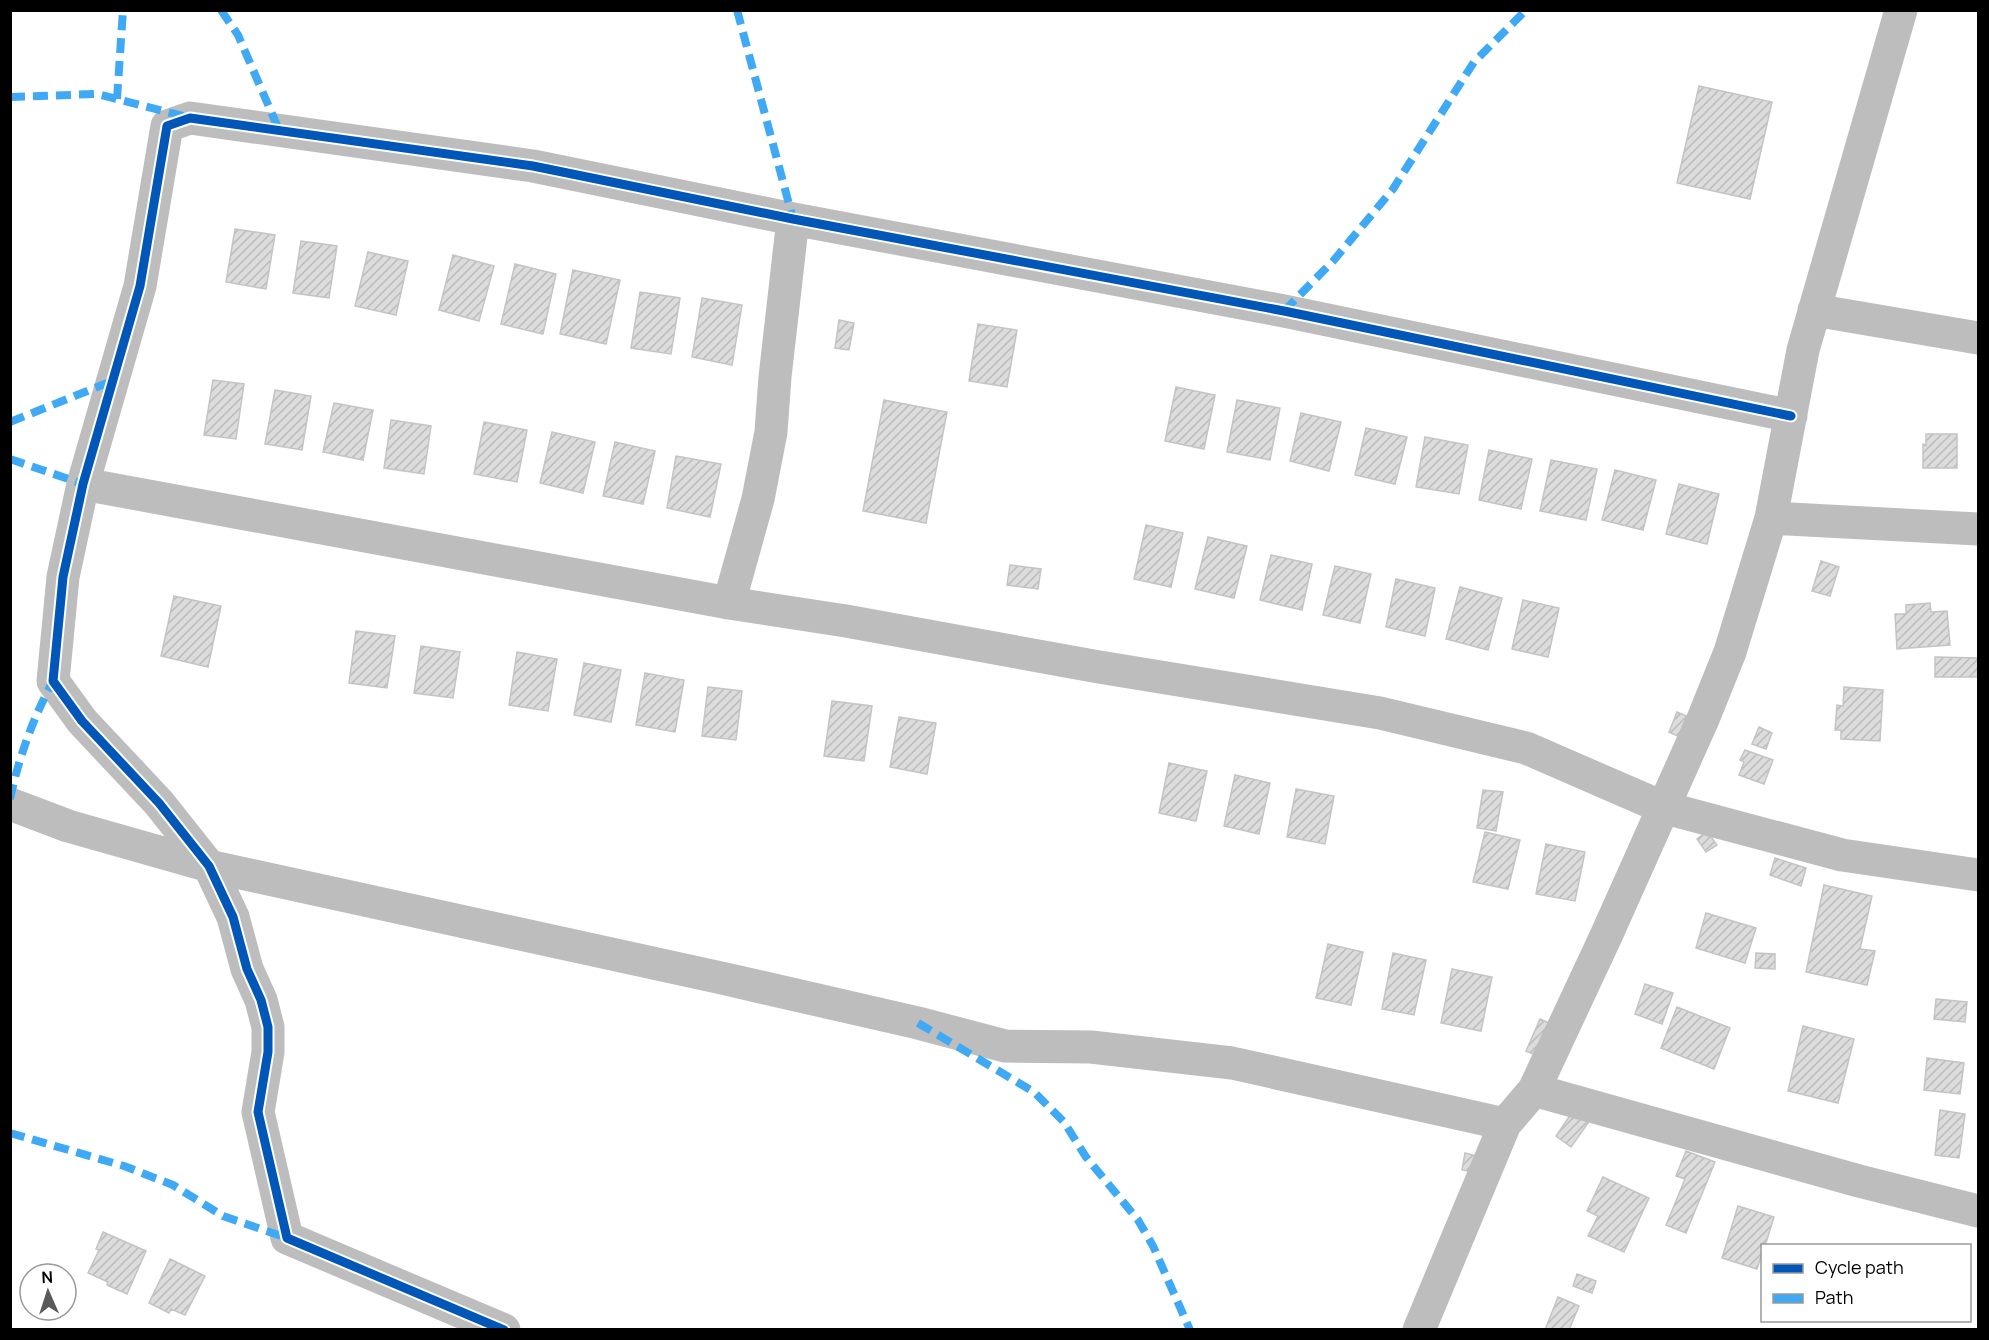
<svg xmlns="http://www.w3.org/2000/svg" width="1989" height="1340" viewBox="0 0 1989 1340" font-family="Manrope,sans-serif">
<defs>
<pattern id="building-hatch" width="6" height="6" patternUnits="userSpaceOnUse" patternTransform="scale(1.5)"><rect width="6" height="6" fill="#dcdcdc"/><path d="M-1 1l2-2M0 6l6-6M5 7l2-2" fill="none" stroke="#bbb"/></pattern>
</defs>
<rect width="100%" height="100%" fill="#fff"/>
<!-- building -->
<path fill="url(#building-hatch)" stroke="#c4c4c4" stroke-width="1.5" d="M 1699,86 L 1772,102 L 1750,199 L 1677,183 Z
M 235,229 L 275,235 L 266,289 L 226,282 Z
M 301,241 L 337,246 L 329,298 L 293,293 Z
M 368,252 L 408,261 L 396,315 L 355,306 Z
M 453,255 L 494,266 L 479,321 L 439,310 Z
M 515,264 L 556,274 L 543,334 L 501,324 Z
M 573,270 L 620,280 L 606,344 L 560,334 Z
M 640,292 L 680,298 L 671,354 L 631,348 Z
M 702,298 L 742,305 L 732,365 L 692,357 Z
M 839,320 L 854,323 L 849,350 L 835,348 Z
M 978,324 L 1017,330 L 1007,387 L 969,381 Z
M 213,380 L 244,384 L 236,439 L 204,435 Z
M 1176,387 L 1215,395 L 1204,449 L 1165,441 Z
M 275,390 L 311,396 L 302,450 L 265,444 Z
M 884,400 L 947,412 L 926,523 L 863,511 Z
M 1237,400 L 1280,408 L 1270,460 L 1227,452 Z
M 334,403 L 373,410 L 363,460 L 323,452 Z
M 1301,413 L 1341,422 L 1329,471 L 1290,461 Z
M 391,420 L 431,426 L 424,474 L 384,468 Z
M 484,422 L 527,430 L 517,482 L 474,474 Z
M 1366,428 L 1407,437 L 1395,484 L 1355,475 Z
M 552,432 L 595,442 L 583,493 L 540,483 Z
M 1926,434 L 1957,434 L 1957,468 L 1923,468 L 1923,444 L 1926,445 Z
M 1425,437 L 1468,445 L 1459,494 L 1416,487 Z
M 615,442 L 655,451 L 643,504 L 603,496 Z
M 1489,450 L 1532,459 L 1521,509 L 1479,500 Z
M 676,456 L 721,464 L 710,517 L 667,508 Z
M 1551,460 L 1597,469 L 1586,520 L 1540,511 Z
M 1615,470 L 1656,480 L 1643,530 L 1602,520 Z
M 1679,484 L 1719,494 L 1707,544 L 1666,534 Z
M 1146,525 L 1183,533 L 1171,587 L 1134,579 Z
M 1208,537 L 1247,546 L 1234,598 L 1195,589 Z
M 1271,555 L 1312,564 L 1302,610 L 1260,600 Z
M 1821,561 L 1839,567 L 1830,596 L 1812,591 Z
M 1010,565 L 1041,569 L 1038,589 L 1007,585 Z
M 1335,566 L 1371,574 L 1360,623 L 1323,615 Z
M 1396,579 L 1435,588 L 1425,636 L 1386,627 Z
M 1460,587 L 1502,598 L 1488,650 L 1446,639 Z
M 174,596 L 221,606 L 208,667 L 161,656 Z
M 1523,600 L 1559,608 L 1548,657 L 1512,649 Z
M 1930,603 L 1931,612 L 1947,611 L 1950,645 L 1897,649 L 1895,614 L 1906,614 L 1906,605 Z
M 356,631 L 395,636 L 387,688 L 349,683 Z
M 421,646 L 460,652 L 453,698 L 414,693 Z
M 517,652 L 557,659 L 548,711 L 509,705 Z
M 1935,657 L 1978,658 L 1978,677 L 1935,677 Z
M 584,663 L 621,670 L 611,722 L 574,715 Z
M 645,673 L 684,680 L 675,732 L 636,725 Z
M 708,687 L 742,691 L 736,740 L 702,736 Z
M 1844,687 L 1883,690 L 1880,741 L 1841,739 L 1841,730 L 1835,730 L 1837,705 L 1843,706 Z
M 832,701 L 872,706 L 864,761 L 824,756 Z
M 1677,712 L 1700,722 L 1691,742 L 1669,732 Z
M 899,717 L 936,723 L 927,774 L 890,767 Z
M 1759,727 L 1772,733 L 1766,749 L 1752,744 Z
M 1745,750 L 1773,760 L 1764,784 L 1739,775 L 1744,762 L 1740,760 Z
M 1169,763 L 1207,771 L 1196,821 L 1159,813 Z
M 1235,775 L 1270,783 L 1259,834 L 1224,826 Z
M 1296,789 L 1334,796 L 1325,844 L 1287,837 Z
M 1483,790 L 1503,792 L 1496,831 L 1477,828 Z
M 1707,831 L 1717,845 L 1706,852 L 1697,839 Z
M 1485,832 L 1520,840 L 1508,889 L 1473,882 Z
M 1546,844 L 1585,852 L 1575,901 L 1536,894 Z
M 1775,858 L 1806,868 L 1801,886 L 1770,875 Z
M 1824,885 L 1872,896 L 1860,949 L 1875,951 L 1867,985 L 1806,972 Z
M 1706,913 L 1756,928 L 1745,963 L 1696,948 Z
M 1328,944 L 1363,952 L 1351,1005 L 1316,998 Z
M 1393,953 L 1426,960 L 1414,1015 L 1382,1009 Z
M 1756,953 L 1775,954 L 1775,969 L 1755,968 Z
M 1452,969 L 1492,977 L 1481,1031 L 1441,1023 Z
M 1645,984 L 1673,993 L 1662,1024 L 1635,1014 Z
M 1936,999 L 1967,1002 L 1965,1022 L 1934,1019 Z
M 1677,1007 L 1730,1028 L 1714,1069 L 1661,1048 Z
M 1540,1019 L 1553,1025 L 1540,1057 L 1526,1051 Z
M 1803,1026 L 1854,1039 L 1838,1103 L 1788,1091 Z
M 1927,1058 L 1964,1063 L 1960,1094 L 1924,1090 Z
M 1575,1108 L 1591,1119 L 1571,1147 L 1556,1136 Z
M 1940,1110 L 1965,1114 L 1959,1158 L 1935,1155 Z
M 1686,1151 L 1715,1162 L 1686,1233 L 1666,1225 L 1685,1179 L 1676,1176 Z
M 1465,1153 L 1477,1156 L 1473,1172 L 1462,1170 Z
M 1603,1177 L 1649,1198 L 1624,1252 L 1588,1236 L 1598,1216 L 1587,1211 Z
M 1738,1206 L 1774,1217 L 1765,1246 L 1762,1246 L 1762,1253 L 1757,1269 L 1722,1258 Z
M 103,1232 L 146,1251 L 127,1294 L 107,1285 L 108,1282 L 88,1273 L 99,1250 L 96,1249 Z
M 170,1259 L 205,1276 L 185,1315 L 171,1309 L 169,1313 L 149,1303 Z
M 1577,1274 L 1596,1281 L 1592,1293 L 1573,1286 Z
M 1558,1297 L 1579,1306 L 1569,1330 L 1545,1330 Z"/>
<g fill="none" stroke-linecap="round" stroke-linejoin="round">
<!-- minor -->
<path stroke="#bdbdbd" stroke-width="33" d="M 1814,310 L 1978,338
M 83,484 L 729,603 L 846,621 L 1099,667 L 1380,713 L 1526,748 L 1662,807 L 1842,855 L 1978,875
M 1771,518 L 1978,529
M 729,603 L 758,499 L 771,432 L 775,377 L 793,219
M 10,804 L 68,826 L 209,866 L 726,979 L 918,1023 L 1005,1046 L 1091,1047 L 1232,1063 L 1505,1124
M 1534,1090 L 1859,1181 L 1978,1211
M 504,1330 L 287,1238 L 258,1112 L 268,1052 L 268,1027 L 261,1000 L 247,969 L 233,917 L 209,866 L 159,803 L 82,721 L 53,681 L 63,577 L 83,484 L 140,286 L 167,126 L 190,118 L 533,166 L 793,219 L 1284,311 L 1791,416
M 1419,1330 L 1505,1124 L 1534,1090 L 1606,936 L 1703,719 L 1730,652 L 1771,518 L 1803,350 L 1901,10"/>
<!-- quiet -->
<path stroke="#3fa9f5" stroke-width="8" stroke-dasharray="15 8" stroke-linecap="butt" d="M 221,10 L 238,35 L 279,130
M 737,10 L 793,219
M 10,97 L 97,94 L 187,117
M 117,99 L 123,10
M 1284,311 L 1334,260 L 1393,189 L 1474,62 L 1526,10
M 10,422 L 112,381
M 10,459 L 83,484
M 10,799 C 19,757 33,718 53,681
M 918,1023 L 1034,1092 L 1064,1122 L 1086,1157 L 1138,1220 L 1153,1246 L 1190,1330
M 10,1133 L 124,1166 L 173,1185 L 223,1216 L 287,1238"/>
<!-- cycleway casing -->
<g stroke="#fff" stroke-width="13">
<path id="cycleway" d="M 504,1330 L 287,1238 L 258,1112 L 268,1052 L 268,1027 L 261,1000 L 247,969 L 233,917 L 209,866 L 159,803 L 82,721 L 53,681 L 63,577 L 83,484 L 140,286 L 167,126 L 190,118 L 533,166 L 793,219 L 1284,311 L 1791,416"/>
</g>
<!-- cycleway -->
<use href="#cycleway" stroke="#0057b8" stroke-width="9"/>
</g>
<!-- border -->
<rect width="1989" height="1340" fill="none" stroke="#000000" stroke-width="24"/>
<!-- legend -->
<rect x="1761" y="1244" width="210" height="78" fill="#ffffff" stroke="#999999" stroke-width="1.5"/>
<rect x="1773" y="1264" width="30" height="9" fill="#0057b8" stroke="#999999" stroke-width="1.5"/>
<text x="1815" y="1274" font-size="18" fill="#000000">Cycle path</text>
<rect x="1773" y="1294" width="30" height="9" fill="#3fa9f5" stroke="#999999" stroke-width="1.5"/>
<text x="1815" y="1304" font-size="18" fill="#000000">Path</text>
<!-- north arrow -->
<g transform="translate(48 1292) rotate(357)"><circle r="28" fill="#ffffff" stroke="#999999" stroke-width="1.5"/>
<path d="M0-4.5L10 22L0 15L-10 22Z" fill="#595959"/>
<text y="-9" font-size="16" font-weight="bold" text-anchor="middle" fill="#000000">N</text>
</g>
</svg>
